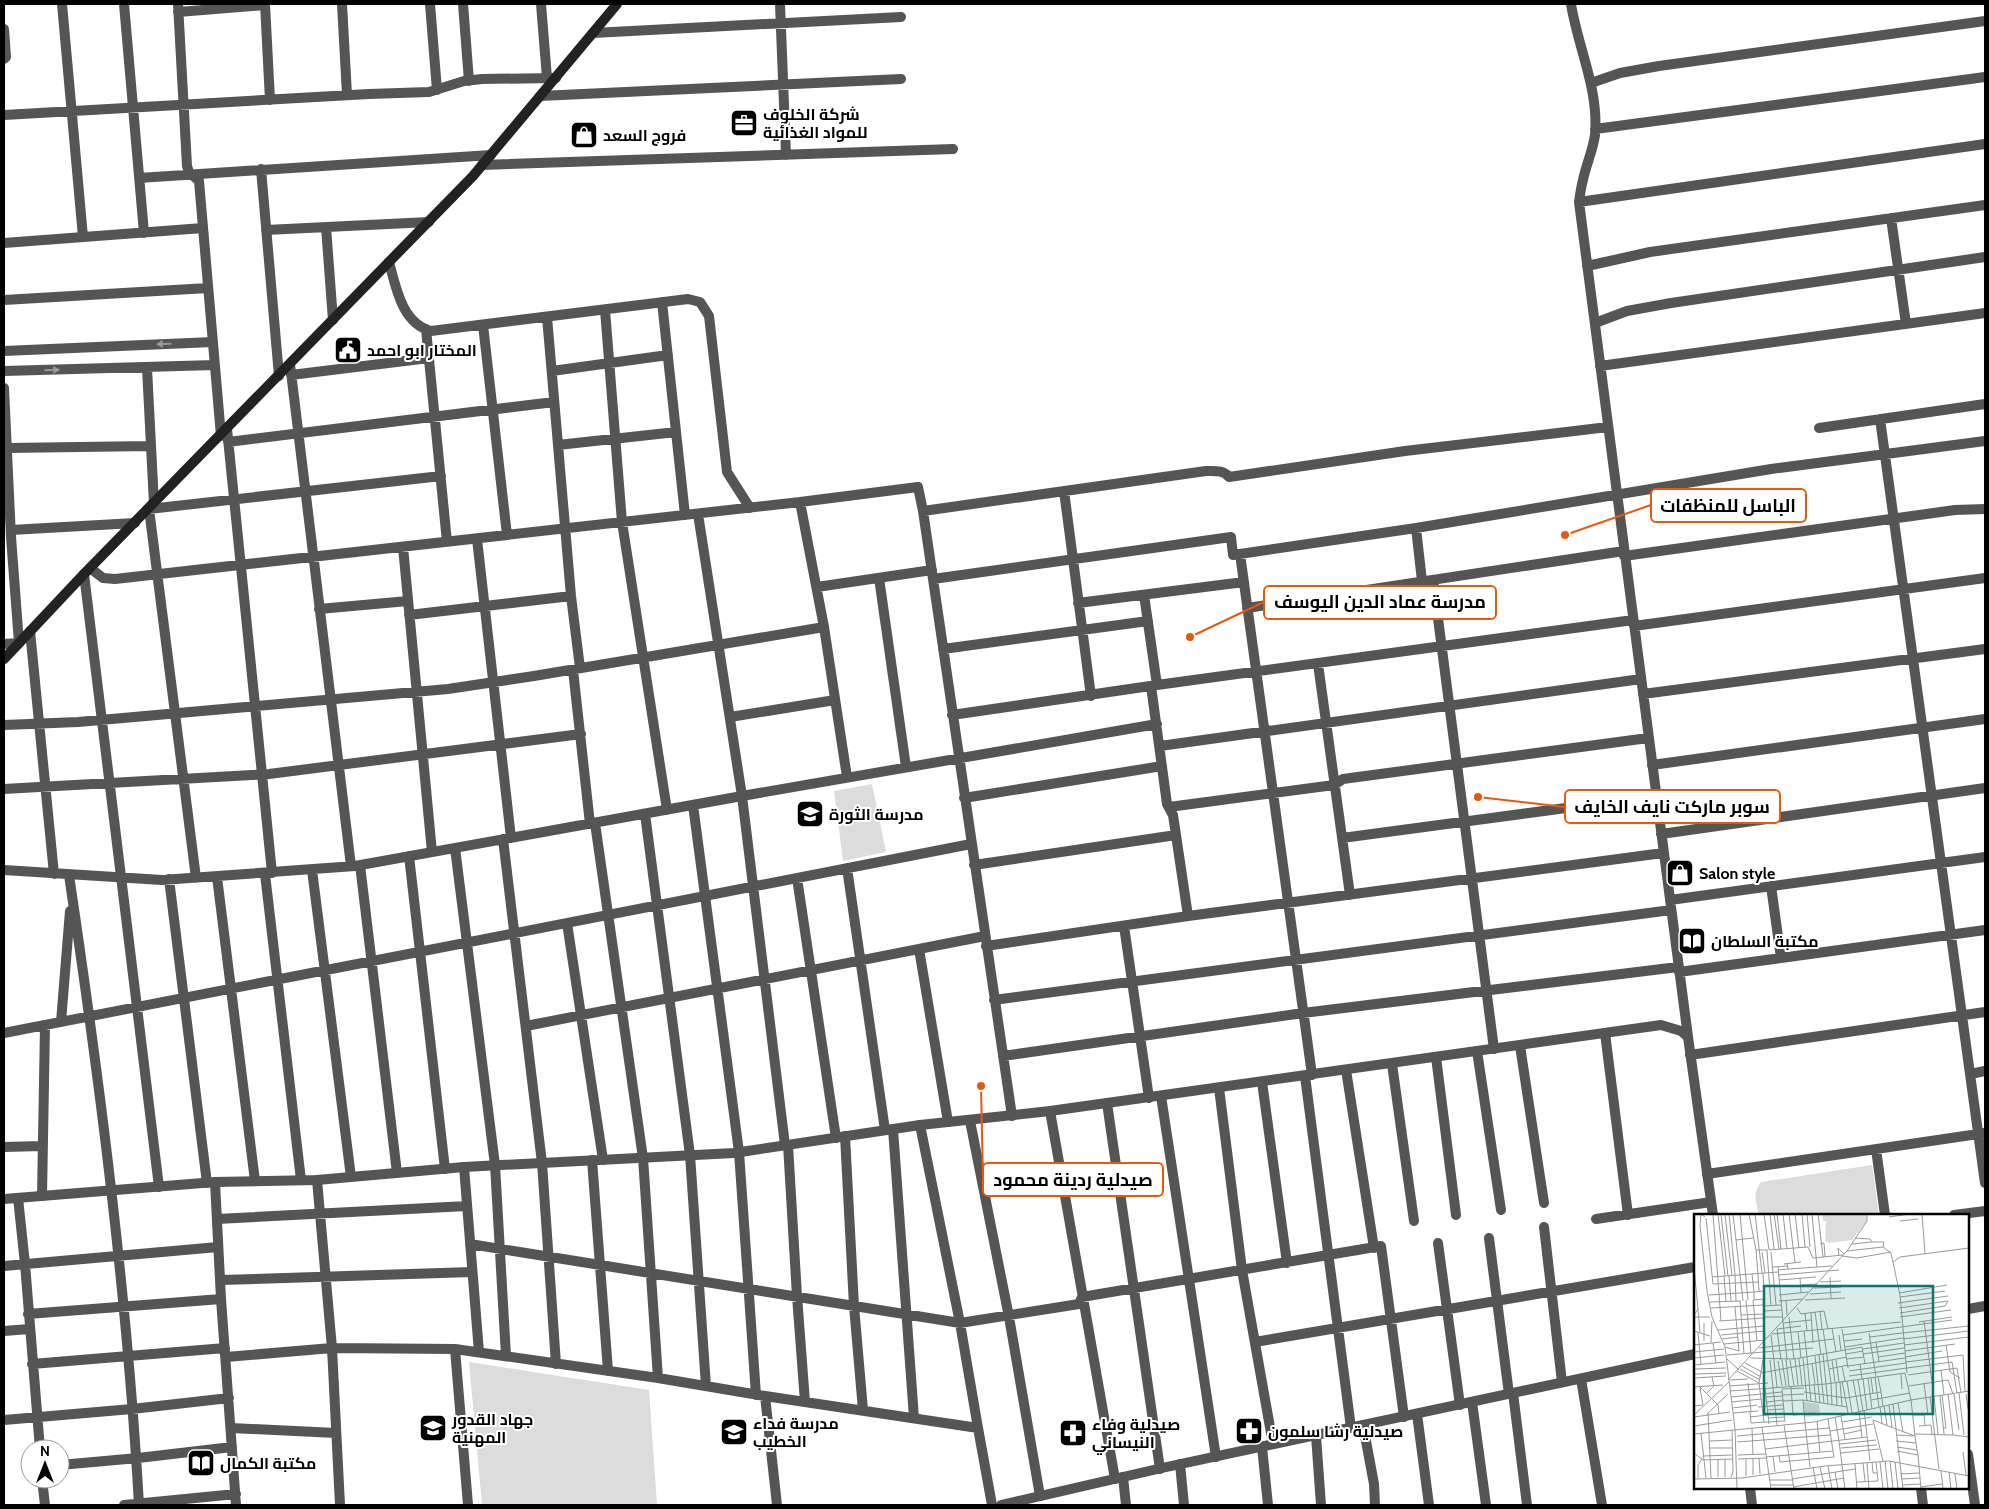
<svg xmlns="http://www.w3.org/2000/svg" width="1989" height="1509" viewBox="0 0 1989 1509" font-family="Cabin,Cairo,sans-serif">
<rect width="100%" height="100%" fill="#fff"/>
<!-- green -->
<path fill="#dcdcdc" d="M 872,784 L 886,852 L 843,861 L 834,791 Z
M 1872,1165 L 1879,1215 L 1759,1215 C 1756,1203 1752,1193 1761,1182 Z
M 469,1362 L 649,1390 L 657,1505 L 482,1505 Z"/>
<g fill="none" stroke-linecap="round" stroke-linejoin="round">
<!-- minor -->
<path stroke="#555" stroke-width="10" d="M 62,4 L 83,237
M 124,4 L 144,233
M 178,4 L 187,166 L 189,172 L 199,181 L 221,436
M 265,4 L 270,100
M 342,4 L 347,95
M 430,4 L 437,90
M 463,4 L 469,81
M 541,4 L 547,78
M 780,4 L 786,155
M 1571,4 C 1578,48 1599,89 1595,135 C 1593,150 1586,165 1583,180 C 1581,187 1580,195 1579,202 L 1688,1037
M 178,12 L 265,5
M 4,29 L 6,57 L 4,59
M 593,33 L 901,17
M 1591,83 L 1620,73 L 1659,66 L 1985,21
M 540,96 L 901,79
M 4,115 L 369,94 L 429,92 L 464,81 L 482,79 L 556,78
M 1595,129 L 1985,77
M 482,165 L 953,149
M 261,169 L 279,376
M 139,178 L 491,155
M 1579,202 L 1985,144
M 1891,218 L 1906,324
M 326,227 L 333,320
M 266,230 L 429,222
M 4,243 L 203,228
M 389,262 C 396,288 402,323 431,331 L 688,299 L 700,302 L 709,316 L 727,472 L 750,508
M 1587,266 L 1650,252 L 1985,205
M 4,300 L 208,288
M 662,302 L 685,515
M 605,310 L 622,522 L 667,810
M 547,317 L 571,596 L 580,668
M 1595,323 L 1627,311 L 1671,303 L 1985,257
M 483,325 L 507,535
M 426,329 L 447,542
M 4,351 L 213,342
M 290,364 L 351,866
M 1600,366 L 1985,313
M 147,368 L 154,504
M 4,371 L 215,365
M 552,371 L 668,355
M 291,375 L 429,358
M 4,388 L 11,537 L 19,643 L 4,644
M 1880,419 L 1985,1183
M 1819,428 L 1985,404
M 227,429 L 272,873
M 228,442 L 554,402
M 558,445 L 676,432
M 7,448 L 151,446
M 1064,491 L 1091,696
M 800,502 L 824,627 L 847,777
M 923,511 L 1012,1116
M 698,514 L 742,796 L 785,1145
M 1416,528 L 1422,581
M 11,530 L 135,523
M 477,539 L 511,838
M 403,547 L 432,852
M 1240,554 L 1312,1075
M 1624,556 L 1955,510 L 1985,509
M 90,568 L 103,578 L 115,579 L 800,502 L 918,487 L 923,511 L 1206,471 C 1215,471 1224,470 1229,477 L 1405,451 L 1608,427
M 84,574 L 159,1187
M 879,578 L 906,767
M 933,579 L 1231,537 L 1233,555 L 1416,528 L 1771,469 L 1985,441
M 1433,580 L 1494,1049
M 817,587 L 932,570
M 1144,595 L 1157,685
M 1078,603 L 1244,582
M 1247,608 L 1624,551
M 319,609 L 408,601
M 409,615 L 571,596
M 1634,626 L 1985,578
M 30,631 L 54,874
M 943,649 L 1148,621
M 1318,664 L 1350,895
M 573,670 L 590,824
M 1151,686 L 1167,804 L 1173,815 L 1188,916
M 1643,694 L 1985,649
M 952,715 L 1157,685 L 1633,620
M 730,717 L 835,700
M 4,725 L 78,722 L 448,689 L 534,676 L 824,627
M 1160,746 L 1641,679
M 1652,765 L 1985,719
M 4,789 L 269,774 L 581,734
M 964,798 L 1162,766
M 693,805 L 739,1152 L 756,1395
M 1169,807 L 1334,785 L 1343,779 L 1648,738
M 645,814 L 690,1155 L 706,1386
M 595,823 L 643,1158 L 658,1378
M 1661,834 L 1985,788
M 1342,838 L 1656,796
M 503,839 L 542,1163 L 556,1364
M 455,848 L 495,1165 L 506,1356
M 409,856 L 445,1169
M 360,865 L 397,1173
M 974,865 L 1176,835
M 847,868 L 885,1130
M 4,870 L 162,880 L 355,866 L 742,796 L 1157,724
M 312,870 L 351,1177
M 265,874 L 301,1180
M 69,875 C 100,1084 127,1294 139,1505
M 217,877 L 255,1181
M 196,878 L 149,509 L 441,476
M 797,878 L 836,1138
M 169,879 L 207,1183
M 1771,886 L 1781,958
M 1670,900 L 1985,857
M 567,923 L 603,1160
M 1124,926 L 1149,1098
M 986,946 L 1188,916 L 1663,853
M 919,949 L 948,1122
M 1679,972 L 1985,930
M 994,1000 L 1671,910
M 61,1022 L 70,911
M 526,1026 L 985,936
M 4,1033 L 971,844
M 1605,1033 L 1628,1215
M 1520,1046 L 1544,1203
M 1477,1051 L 1501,1210
M 1690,1055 L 1985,1012
M 1003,1056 L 1303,1013 L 1678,967
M 1436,1057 L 1456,1215
M 1392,1064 L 1414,1221
M 1346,1070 L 1374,1248
M 1970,1074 L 1985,1071
M 1305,1076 L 1351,1428
M 1262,1082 L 1287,1263
M 1219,1088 L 1242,1270 L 1273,1444
M 1161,1096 L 1216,1457
M 1107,1103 L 1160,1469
M 1050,1111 L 1115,1479
M 970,1121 L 1009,1317 L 1040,1496
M 920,1125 L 960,1323 L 978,1428
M 893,1129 L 914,1418
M 845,1136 L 854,1306 L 863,1410
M 788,1145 L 797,1296 L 805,1402
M 4,1147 L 42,1146
M 1876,1149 L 1885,1215
M 592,1160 L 608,1371
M 464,1167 L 479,1352
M 1707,1174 L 1985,1133
M 317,1180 L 332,1348 L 340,1505
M 215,1182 L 221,1299 L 236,1505
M 42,1196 L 45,1025
M 18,1198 L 25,1264 L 40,1449
M 1954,1215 L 1985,1211
M 217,1219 L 467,1206
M 1596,1219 L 1711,1202
M 1544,1227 L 1562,1382
M 1489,1238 L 1509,1394
M 1438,1243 L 1460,1405
M 470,1244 L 960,1323 L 1079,1304 L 1082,1297 L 1381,1246 L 1404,1417
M 4,1266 L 218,1247
M 221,1280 L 472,1272
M 1968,1309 L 1985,1306
M 28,1314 L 221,1299
M 4,1331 L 29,1329
M 1255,1342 L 1695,1267
M 455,1349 L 468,1505
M 226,1357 L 332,1348 L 455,1349 L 658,1378 L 765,1396 L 978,1428 L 992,1505
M 32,1364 L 225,1348
M 1581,1379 L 1602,1505
M 1513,1393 L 1527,1505
M 765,1396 L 777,1505
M 1472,1402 L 1486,1505
M 1417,1414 L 1429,1505
M 4,1420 L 132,1409 L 229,1398
M 1363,1425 L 1374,1484 L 1375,1505
M 231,1428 L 336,1433
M 1316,1436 L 1321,1505
M 1262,1447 L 1268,1505
M 1968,1454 L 1975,1505
M 1180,1464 L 1184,1505
M 60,1465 L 138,1458 L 232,1447
M 1123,1477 L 1126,1505
M 42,1479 L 45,1505
M 1750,1488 L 1752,1505
M 1921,1488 L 1923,1505
M 124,1505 L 236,1494"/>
<!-- tertiary -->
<path stroke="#555" stroke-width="10" d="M 4,1199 L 215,1182 L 317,1180 L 464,1167 L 734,1153 L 920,1125 L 1050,1111 L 1661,1025 L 1681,1031 L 1688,1037 L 1713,1215
M 1001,1505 L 1162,1468 L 1695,1354"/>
<!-- secondary -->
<path stroke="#222" stroke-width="10" d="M 4,659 L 84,574 L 473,176 L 617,4"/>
</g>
<!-- one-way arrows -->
<defs><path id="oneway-solid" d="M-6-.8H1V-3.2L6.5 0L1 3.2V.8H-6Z" transform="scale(1.25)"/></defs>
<g fill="#999">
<use href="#oneway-solid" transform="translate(164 344) rotate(178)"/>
<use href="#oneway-solid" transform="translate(52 370) rotate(-1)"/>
</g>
<!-- icons -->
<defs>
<g id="office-square" transform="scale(1.4375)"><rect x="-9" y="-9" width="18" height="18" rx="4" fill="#000" stroke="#fff"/><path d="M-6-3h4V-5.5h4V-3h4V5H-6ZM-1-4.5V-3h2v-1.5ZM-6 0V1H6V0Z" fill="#fff"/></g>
<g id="shop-square" transform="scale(1.4375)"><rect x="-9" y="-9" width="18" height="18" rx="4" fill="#000" stroke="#fff"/><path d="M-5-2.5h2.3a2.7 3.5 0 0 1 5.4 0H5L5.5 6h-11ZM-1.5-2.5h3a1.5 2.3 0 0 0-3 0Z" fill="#fff"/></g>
<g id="civic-square" transform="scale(1.4375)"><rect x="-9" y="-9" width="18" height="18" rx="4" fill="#000" stroke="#fff"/><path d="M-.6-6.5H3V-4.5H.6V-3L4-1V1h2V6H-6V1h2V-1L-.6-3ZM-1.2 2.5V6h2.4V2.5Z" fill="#fff"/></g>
<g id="school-square" transform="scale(1.4375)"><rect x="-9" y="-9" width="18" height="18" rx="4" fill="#000" stroke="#fff"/><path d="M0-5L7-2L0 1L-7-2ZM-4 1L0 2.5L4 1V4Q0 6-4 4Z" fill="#fff"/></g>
<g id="library-square" transform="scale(1.4375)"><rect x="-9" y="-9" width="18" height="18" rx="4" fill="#000" stroke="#fff"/><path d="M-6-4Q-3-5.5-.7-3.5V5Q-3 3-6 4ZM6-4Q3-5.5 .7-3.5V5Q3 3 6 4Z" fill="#fff"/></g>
<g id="pharmacy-square" transform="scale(1.4375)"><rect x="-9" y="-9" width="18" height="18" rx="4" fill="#000" stroke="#fff"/><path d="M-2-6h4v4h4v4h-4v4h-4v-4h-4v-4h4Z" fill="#fff"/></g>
</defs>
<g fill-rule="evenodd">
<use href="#office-square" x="744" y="123"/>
<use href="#shop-square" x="584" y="135"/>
<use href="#civic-square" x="348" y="350"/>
<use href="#school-square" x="810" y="814"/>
<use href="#shop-square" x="1680" y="873"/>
<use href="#library-square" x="1692" y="941"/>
<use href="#school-square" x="433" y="1428"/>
<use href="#pharmacy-square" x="1249" y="1431"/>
<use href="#school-square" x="734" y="1432"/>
<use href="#pharmacy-square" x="1073" y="1433"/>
<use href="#library-square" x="201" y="1463"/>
</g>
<g text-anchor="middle" stroke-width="4" stroke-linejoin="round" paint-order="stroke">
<!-- poi labels -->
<g font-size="16" font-weight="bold" fill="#000" stroke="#fff" text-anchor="start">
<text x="763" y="120">شركة الخلوف<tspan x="763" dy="18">للمواد الغذائية</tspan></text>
<text x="603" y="141">فروج السعد</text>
<text x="367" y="356">المختار ابو احمد</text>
<text x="829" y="820">مدرسة الثورة</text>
<text x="1699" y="879">Salon style</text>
<text x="1711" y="947">مكتبة السلطان</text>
<text x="452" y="1425">جهاد القدور<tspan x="452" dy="18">المهنية</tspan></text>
<text x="753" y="1429">مدرسة فداء<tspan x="753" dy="18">الخطيب</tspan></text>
<text x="1092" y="1430">صيدلية وفاء<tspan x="1092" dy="18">النيساني</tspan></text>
<text x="1268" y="1437">صيدلية رشا سلمون</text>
<text x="220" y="1469">مكتبة الكمال</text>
</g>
</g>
<!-- overview -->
<g transform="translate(1694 1214)">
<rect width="275" height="275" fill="#fff"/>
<path d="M 128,0 L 172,0 L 173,7 L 158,26 L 134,29 L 131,27 L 132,7 L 129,7 ZM 110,188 L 125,190 L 126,202 L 111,203 Z" fill="#dcdcdc"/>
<path fill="none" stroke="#999" stroke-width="1" d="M 19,0 L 27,107M 24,0 L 31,62M 27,0 L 34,62M 31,0 L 38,62M 35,0 L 41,61M 39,0 L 49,87M 46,0 L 54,86M 55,0 L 62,36 L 74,36M 61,0 L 68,59M 70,0 L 75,36 L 114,33 L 119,44 L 149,41M 76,0 L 80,35M 80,0 L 85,35M 83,0 L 87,35M 89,0 L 93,35M 95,0 L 101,49M 101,0 L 105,34M 108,0 L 111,33M 113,0 L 116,33M 118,0 L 123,53M 124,0 L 129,43M 228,0 L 231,40M 11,3 L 7,0 L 6,11 L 13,77 L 18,103 L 31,133 L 41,215 L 43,275M 195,3 L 216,0M 12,4 L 19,70 L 64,68M 206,7 L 224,5M 42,26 L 59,24M 178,28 L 190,28 L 189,33M 126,30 L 130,29 L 131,43M 158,30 L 178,28 L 176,25 L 161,24M 62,36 L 64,60M 73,37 L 77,92M 153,37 L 189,33 L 197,39 L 206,81 L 213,159M 68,38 L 71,59M 77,38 L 82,91M 145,42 L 144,34 L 150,40M 148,42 L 163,44 L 197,38M 199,48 L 206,43 L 275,34M 90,50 L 107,48M 79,53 L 94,52M 84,53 L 89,108M 0,54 L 4,95 L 0,101M 94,55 L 138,52M 84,56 L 94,55 L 93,50M 69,59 L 70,77M 64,60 L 65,77M 41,61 L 42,87M 84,61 L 145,56M 30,62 L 32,88M 35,62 L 37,87M 18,63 L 84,58M 136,63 L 137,85M 106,64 L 107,79M 85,66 L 122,63M 126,68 L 147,67M 106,71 L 123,70M 120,74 L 147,73M 70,77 L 70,85 L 60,86 L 60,78 ZM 205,79 L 253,71M 116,80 L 147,78M 15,81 L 60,78 L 58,60M 85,81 L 114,78M 206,83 L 251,77M 52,86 L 57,140M 59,86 L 63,127M 92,86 L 93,101M 111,86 L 151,84M 46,87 L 50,140M 85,87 L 109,85M 16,88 L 47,87M 204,89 L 254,82M 69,92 L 87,91M 17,94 L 69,91M 103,94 L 107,100 L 130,97 L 134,115M 205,94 L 254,87 L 251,92 L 206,99M 4,95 L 6,119M 70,97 L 88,96M 126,97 L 128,116M 121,98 L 127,141M 111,99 L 113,117M 117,99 L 119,129M 47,101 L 70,100M 0,103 L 16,103M 70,103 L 88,103M 95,103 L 100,145M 206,103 L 257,96M 25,107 L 70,104M 230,107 L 240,183M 89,108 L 93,146M 225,108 L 258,103M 10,109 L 10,127M 89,109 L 117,106M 138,114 L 142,138M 129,115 L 137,169M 148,115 L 154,154M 24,116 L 70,112M 0,117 L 16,122M 110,117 L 113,143M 104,118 L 107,144M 4,119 L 7,150M 175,119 L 182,163M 208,119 L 275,112M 78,120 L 207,108M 27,121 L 71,117M 77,121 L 83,173M 145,121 L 147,137M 149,121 L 258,106M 176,123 L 208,119M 28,125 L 44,123M 209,125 L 275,117M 150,127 L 168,125M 182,128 L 185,148M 17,129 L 18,107M 19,129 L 22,149M 30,130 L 71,126 L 69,85M 0,131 L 27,128M 210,131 L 275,123M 252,131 L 256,158 L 266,164M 31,133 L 45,137 L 41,93M 151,133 L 209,124M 168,133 L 171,150M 65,134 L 140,125M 169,135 L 210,129M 211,137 L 261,130M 0,138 L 30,135M 129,140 L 134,190M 152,140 L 169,137M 169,140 L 210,134M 33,141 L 119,134M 125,141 L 130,190M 121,142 L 126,189M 113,143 L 117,188M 184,143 L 211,139M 211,143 L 248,137M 0,144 L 30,141M 56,144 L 100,145 L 168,133M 109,144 L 113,187M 33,145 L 45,156M 101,145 L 104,171M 105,145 L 108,171M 153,145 L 170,143M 76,146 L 83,211M 87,146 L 83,115 L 107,112M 88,146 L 92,172M 92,146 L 95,172M 96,146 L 100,172M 138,146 L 141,168M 142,146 L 145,168M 84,147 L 88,172M 212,148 L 269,141 L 271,178M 258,148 L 263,179M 51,149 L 68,158M 118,150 L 121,170M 166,150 L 168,165M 0,151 L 31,148M 48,152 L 67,163M 148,152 L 151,167M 154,152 L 211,144M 213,154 L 258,148M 0,155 L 32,154M 46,155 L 66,166M 135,155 L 154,151M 247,156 L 250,181M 43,157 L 65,169 L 70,208M 155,157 L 212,149M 67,159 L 153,143M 0,160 L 32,159M 207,160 L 208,175M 214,161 L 263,154 L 267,179M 155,162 L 213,154M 181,163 L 185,193M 184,163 L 187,178M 0,164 L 32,162M 174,164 L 178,195M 177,164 L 179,179M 169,165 L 173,196M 34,166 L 153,37 L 173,7 L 173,0M 36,166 L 54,165M 159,166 L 165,198M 164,166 L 169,197M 148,167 L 153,193M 153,167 L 158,199M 142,168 L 143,192M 146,168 L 148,192M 54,169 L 57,197M 65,169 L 69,146M 137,169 L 138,191M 230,169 L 234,201M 120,170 L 122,188M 36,172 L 74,169M 97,172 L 99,201 L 110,200M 215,172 L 254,166 L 259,180M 0,173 L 29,171M 6,173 L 24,191 L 25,200M 71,174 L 75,210M 88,175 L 110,174M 88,176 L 91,208M 110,178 L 152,184 L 187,178 L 189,192M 265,179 L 270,221M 12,180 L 20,172 L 18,163M 260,180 L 265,216M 272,180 L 274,195M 89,181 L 110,180M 248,181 L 252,214 L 249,214M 246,182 L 250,220M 37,183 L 88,178M 72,183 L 89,182M 236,183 L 245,255M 240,183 L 244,220M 109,186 L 111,209M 177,186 L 216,179M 89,187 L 109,186 L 153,193 L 154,200M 37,188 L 68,185M 73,188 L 89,186M 204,189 L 209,218M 199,190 L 202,215 L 221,222 L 223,236 L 203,233M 195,191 L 198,213M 0,192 L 9,191 L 6,174M 190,192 L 193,211M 64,193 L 89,191M 186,193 L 188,209M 38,194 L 63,191M 73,196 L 90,195M 170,196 L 176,247M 165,197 L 168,224M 56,198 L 57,209 L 90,207M 14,199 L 17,264M 39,199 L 64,197M 13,200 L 34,180M 0,201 L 35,168M 219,201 L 230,201 L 231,211M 147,202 L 151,226M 0,203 L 36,198M 56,203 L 90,199M 141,203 L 145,227M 74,204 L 90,203M 123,207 L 126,238M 148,208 L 178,203M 111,209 L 116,253M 90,211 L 100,275M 0,212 L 38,206M 225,212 L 237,211 L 238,220M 68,213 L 77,275M 58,214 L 59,241M 136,217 L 179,210M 7,219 L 12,264M 0,220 L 120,208 L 217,186 L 211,159 L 132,170 L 36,177M 150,220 L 168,216M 221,220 L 259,221 L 254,180M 202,221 L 219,222M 259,221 L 275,223M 43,222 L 135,214M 221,222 L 217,186 L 275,177M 16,227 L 38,226M 145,227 L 151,275M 202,227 L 222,229M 43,228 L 136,221M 146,230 L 182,226M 16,234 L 38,234M 147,234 L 183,231M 71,235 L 173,223M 203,237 L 224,241 L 223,236M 269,238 L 272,261M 0,239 L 9,246 L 39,245M 147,239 L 185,235M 44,241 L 72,240M 85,241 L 86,248 L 140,243 L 134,205M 224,241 L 227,275M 9,242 L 38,241M 79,242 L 81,258M 72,243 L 139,237M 59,244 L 59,261M 65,244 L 66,260M 24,245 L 24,263M 31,245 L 31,263M 44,245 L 72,244M 52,245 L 52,262M 189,247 L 179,206 L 202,215 L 209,275M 191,247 L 194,275M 196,247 L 199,275M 178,248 L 179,259 L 183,259M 186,248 L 189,275M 201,248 L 204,275M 169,249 L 171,267M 173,249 L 175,275M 161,250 L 163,275M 134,252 L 138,275M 119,253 L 123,275M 126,253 L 131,275M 247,257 L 249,275M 141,258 L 144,275M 255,258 L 257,275M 206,260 L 225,259M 261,260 L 263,275M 37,263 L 39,258 L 38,216M 4,264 L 4,251 L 8,245M 0,265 L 48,264 L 131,252 L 195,247 L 275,262M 98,265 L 161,255M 207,265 L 226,264M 75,266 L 98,266M 163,268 L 184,267 L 182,248M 76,271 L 99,271M 208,271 L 227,270M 99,273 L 150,264M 227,273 L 248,270"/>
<path fill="#0f766e" fill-opacity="0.15" stroke="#0f766e" stroke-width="2.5" d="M 70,72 L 239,72 L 239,200 L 70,200 Z"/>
<rect width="275" height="275" fill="none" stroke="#000" stroke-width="2.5"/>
</g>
<!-- callouts -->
<path fill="none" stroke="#e8590c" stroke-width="2" d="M1565 535L1651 505M1190 637L1264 602M1478 797L1565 807M981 1086L983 1180"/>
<g fill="#e8590c" stroke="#fff" stroke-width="2">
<circle cx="1565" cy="535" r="5"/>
<circle cx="1190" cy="637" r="5"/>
<circle cx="1478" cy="797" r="5"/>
<circle cx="981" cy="1086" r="5"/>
</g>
<g fill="#fff" stroke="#e8590c" stroke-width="2">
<rect x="1651" y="489" width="155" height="33" rx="5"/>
<rect x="1264" y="586" width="232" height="33" rx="5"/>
<rect x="1565" y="790" width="215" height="33" rx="5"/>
<rect x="983" y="1163" width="180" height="33" rx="5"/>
</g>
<g font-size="18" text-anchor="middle" font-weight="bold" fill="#000">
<text x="1728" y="512">الباسل للمنظفات</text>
<text x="1380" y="608">مدرسة عماد الدين اليوسف</text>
<text x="1672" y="813">سوبر ماركت نايف الخايف</text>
<text x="1073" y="1186">صيدلية ردينة محمود</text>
</g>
<!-- border -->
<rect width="1989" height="1509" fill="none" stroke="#000000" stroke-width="10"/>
<!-- north arrow -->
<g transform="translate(45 1464)"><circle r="24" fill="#ffffff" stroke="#999999"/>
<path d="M0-4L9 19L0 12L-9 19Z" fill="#000000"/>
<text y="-8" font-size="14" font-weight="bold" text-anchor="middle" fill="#000000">N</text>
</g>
</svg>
